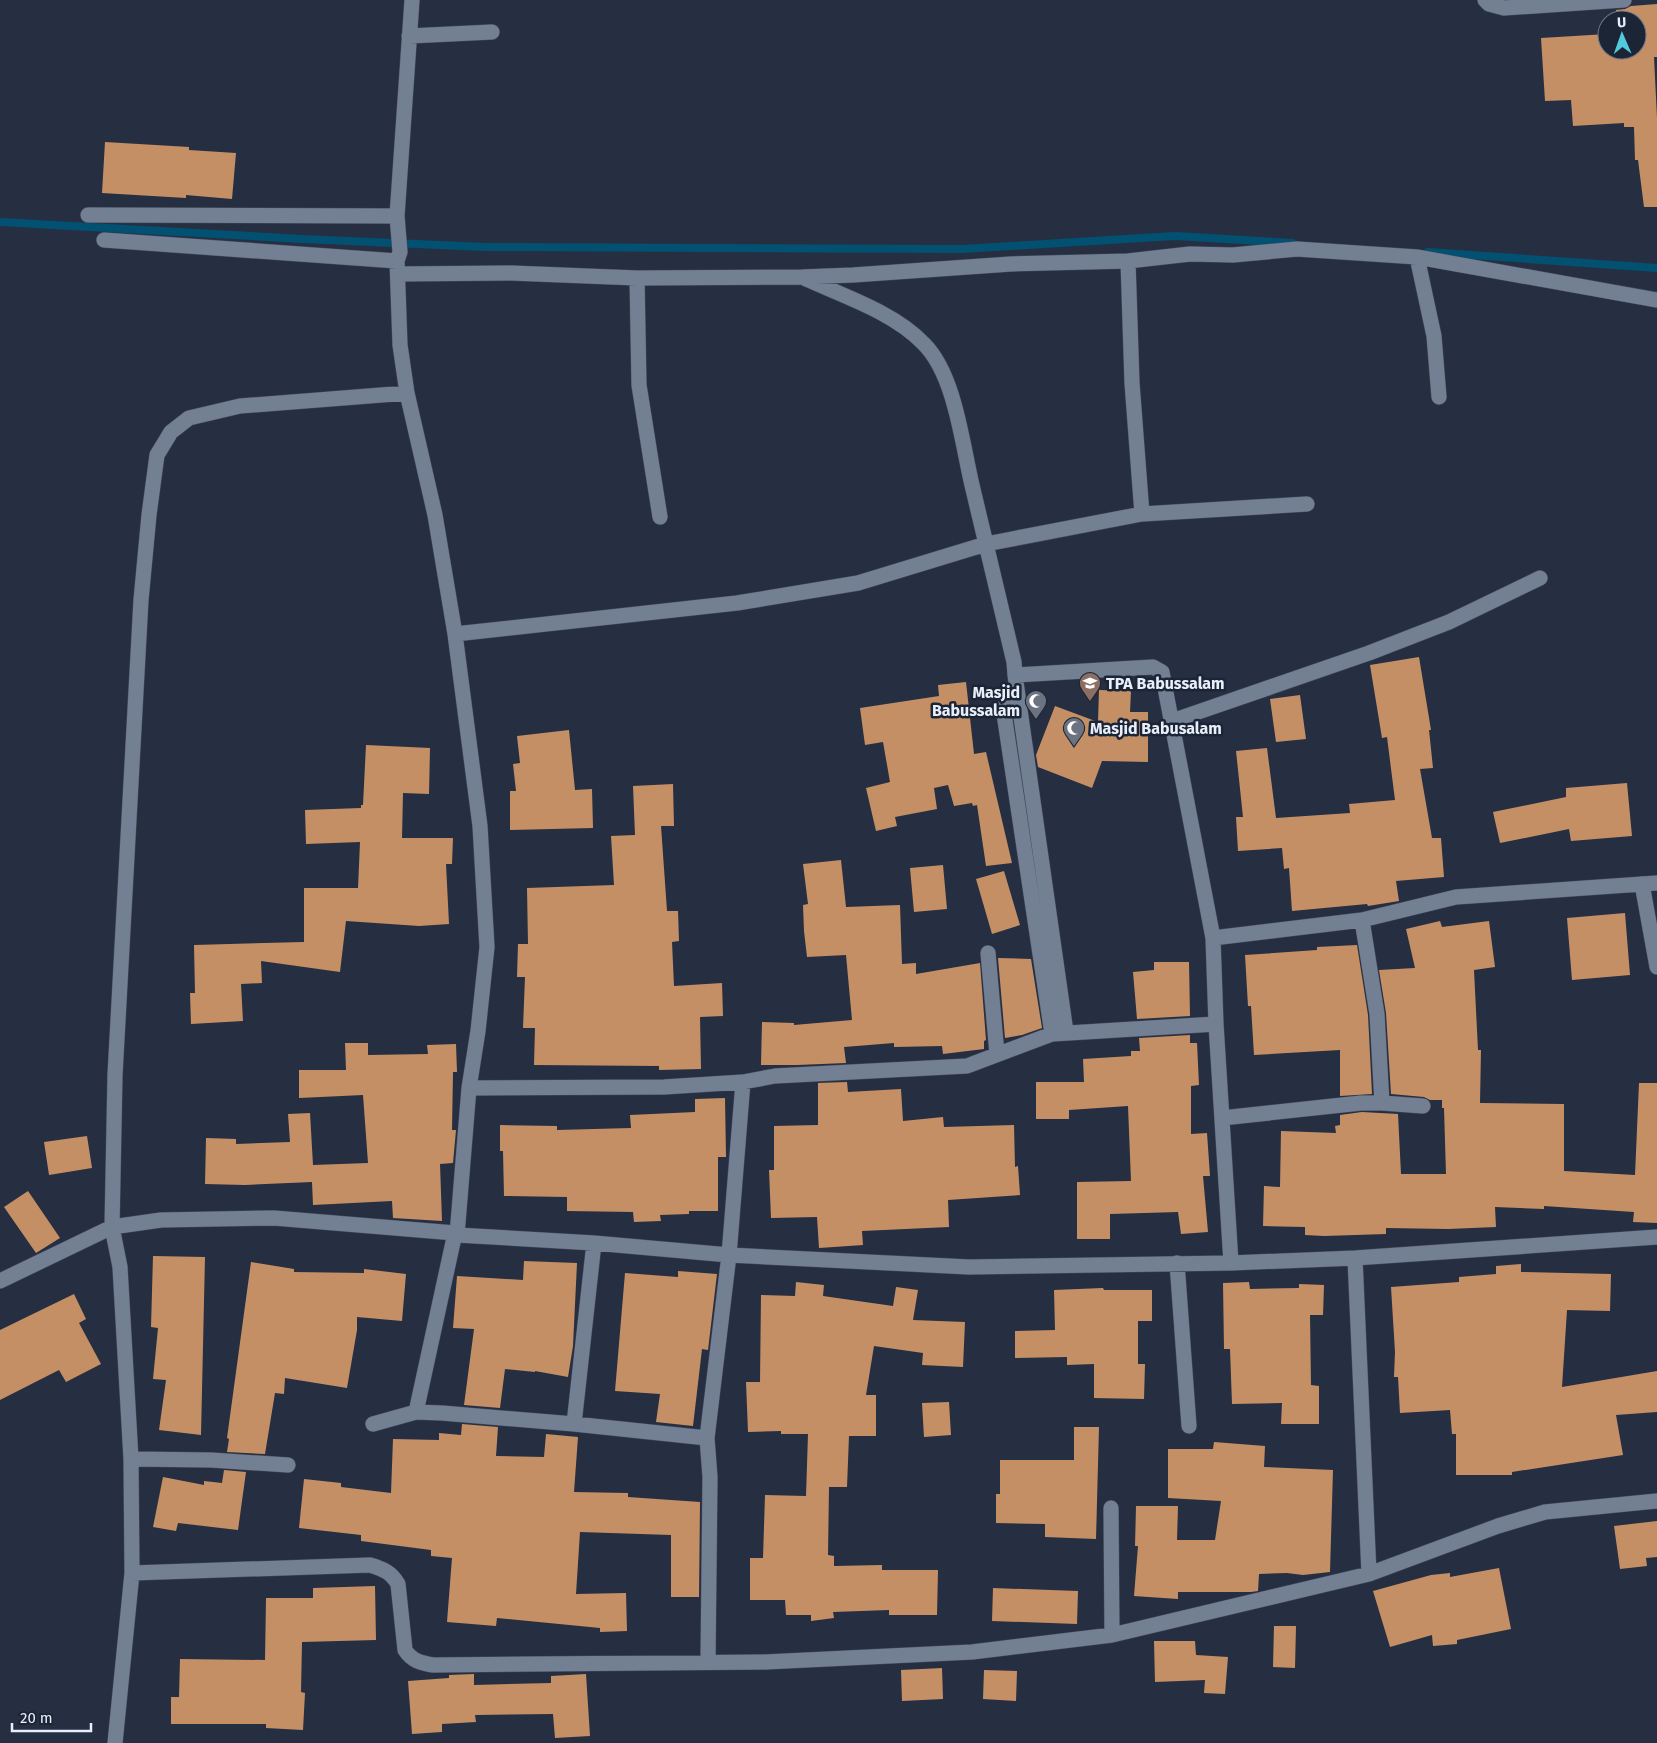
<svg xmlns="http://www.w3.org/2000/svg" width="1657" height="1743" viewBox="0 0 1657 1743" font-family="'Fira Sans',sans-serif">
<rect width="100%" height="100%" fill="#262f41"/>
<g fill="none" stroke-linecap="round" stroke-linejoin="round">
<!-- stream -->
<path stroke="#025172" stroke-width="8" d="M 0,222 L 303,239 L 485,247 L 962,249 L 1175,236 L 1292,243
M 1428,252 L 1657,268"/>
</g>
<!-- building -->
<path fill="#c58f66" d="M 1657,4 L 1657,57 L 1654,57 L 1657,118 L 1657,207 L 1644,207 L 1638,160 L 1635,160 L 1634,127 L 1624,127 L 1624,123 L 1573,126 L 1571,100 L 1545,101 L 1541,38 L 1607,34 L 1607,50 L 1637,50 L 1637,20 L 1616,20 L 1616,10 L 1625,9 L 1631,6 Z
M 105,142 L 189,147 L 189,150 L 236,153 L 232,199 L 186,195 L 186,198 L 102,193 Z
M 1419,657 L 1431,730 L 1429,730 L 1433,768 L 1420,769 L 1432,838 L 1441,838 L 1444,877 L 1396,881 L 1399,901 L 1368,906 L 1367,904 L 1292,911 L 1289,868 L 1284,869 L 1282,848 L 1238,851 L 1236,817 L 1243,817 L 1236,751 L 1267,748 L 1276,818 L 1350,813 L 1349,804 L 1395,800 L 1387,737 L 1382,738 L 1370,665 Z
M 966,682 L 974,754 L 986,752 L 1012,863 L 986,866 L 977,805 L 973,806 L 972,803 L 954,806 L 948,785 L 934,788 L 937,809 L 895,817 L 897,826 L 876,831 L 866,788 L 890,782 L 883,742 L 865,745 L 860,708 L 939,696 L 938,685 Z
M 1099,690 L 1131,691 L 1130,712 L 1148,712 L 1148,762 L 1102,761 L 1092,788 L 1038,767 L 1036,755 L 1055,706 L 1098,722 Z
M 1300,695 L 1306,739 L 1276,742 L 1270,699 Z
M 569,730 L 575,790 L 592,789 L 593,828 L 510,830 L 510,791 L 516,791 L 513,764 L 520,763 L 517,736 Z
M 366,745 L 430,748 L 429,794 L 403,793 L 402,838 L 453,838 L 452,864 L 446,864 L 449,924 L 419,926 L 346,921 L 340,972 L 261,961 L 262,983 L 241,984 L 243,1021 L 191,1024 L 190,993 L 195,993 L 194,945 L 304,942 L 304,888 L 358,888 L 360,842 L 306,844 L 305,810 L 361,808 L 361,805 L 363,805 Z
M 1627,783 L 1632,836 L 1571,841 L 1569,829 L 1500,843 L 1493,812 L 1566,797 L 1566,788 Z
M 673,784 L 674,826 L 661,826 L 667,911 L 678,911 L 679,941 L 672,942 L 674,986 L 722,983 L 723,1016 L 700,1017 L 701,1069 L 659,1070 L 659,1066 L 534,1065 L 535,1028 L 523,1028 L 525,977 L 517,977 L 518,944 L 528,944 L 527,888 L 614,885 L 611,836 L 635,835 L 633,786 Z
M 841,860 L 846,907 L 900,905 L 902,964 L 916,963 L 916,974 L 980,963 L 986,1040 L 984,1041 L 984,1049 L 943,1054 L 942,1046 L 894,1047 L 894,1043 L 844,1047 L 846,1063 L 797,1065 L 761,1065 L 762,1022 L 794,1023 L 794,1025 L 852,1020 L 846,955 L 807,957 L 804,931 L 803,905 L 808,904 L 803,864 Z
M 943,865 L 947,909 L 914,912 L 910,868 Z
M 1004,871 L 1020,925 L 992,934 L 976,879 Z
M 1625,913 L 1630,975 L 1572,980 L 1567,918 Z
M 1440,921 L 1442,927 L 1489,921 L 1495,967 L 1474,970 L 1478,1050 L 1481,1050 L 1480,1103 L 1564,1104 L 1564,1171 L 1635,1175 L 1639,1083 L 1657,1083 L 1657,1223 L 1633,1222 L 1634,1212 L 1544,1206 L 1544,1209 L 1495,1207 L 1496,1227 L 1448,1229 L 1386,1228 L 1386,1234 L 1324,1236 L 1305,1235 L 1305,1227 L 1263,1226 L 1264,1186 L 1280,1187 L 1281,1131 L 1336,1133 L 1335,1126 L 1340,1125 L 1340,1115 L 1362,1112 L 1398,1114 L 1401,1174 L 1446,1174 L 1444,1108 L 1442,1108 L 1442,1100 L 1430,1100 L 1424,1097 L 1391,1094 L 1386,1013 L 1379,970 L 1415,968 L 1406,929 Z
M 1357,945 L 1368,1015 L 1372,1094 L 1340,1096 L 1340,1050 L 1254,1055 L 1251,1006 L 1248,1006 L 1245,955 L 1317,950 L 1317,947 Z
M 998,958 L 1031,959 L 1042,1028 L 1022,1035 L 1005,1038 Z
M 1154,962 L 1189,962 L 1190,1016 L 1137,1019 L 1133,972 L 1154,970 Z
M 1190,1035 L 1190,1043 L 1197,1043 L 1199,1085 L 1191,1086 L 1191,1134 L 1207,1133 L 1210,1176 L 1203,1176 L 1208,1232 L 1181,1234 L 1178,1212 L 1110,1214 L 1110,1239 L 1077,1239 L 1077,1182 L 1131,1181 L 1128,1106 L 1069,1110 L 1069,1119 L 1036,1119 L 1036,1082 L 1084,1082 L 1083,1059 L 1131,1056 L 1131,1051 L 1140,1051 L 1139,1038 Z
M 345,1043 L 368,1043 L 368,1055 L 428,1054 L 427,1045 L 456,1044 L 457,1072 L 453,1072 L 452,1130 L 456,1130 L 453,1163 L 440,1164 L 442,1221 L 393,1218 L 392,1201 L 313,1205 L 312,1182 L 245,1185 L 205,1184 L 206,1138 L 236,1139 L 236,1144 L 290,1142 L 288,1114 L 310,1113 L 313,1165 L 368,1163 L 363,1095 L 299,1098 L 299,1070 L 346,1070 Z
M 847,1082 L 848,1092 L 901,1089 L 903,1121 L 943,1117 L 944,1127 L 1014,1125 L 1015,1167 L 1018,1166 L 1020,1195 L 948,1200 L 949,1227 L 862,1231 L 863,1245 L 819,1248 L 817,1217 L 771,1218 L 769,1170 L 774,1170 L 774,1126 L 818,1125 L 818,1083 Z
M 725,1098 L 726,1157 L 718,1157 L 718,1211 L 689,1211 L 689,1214 L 660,1215 L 661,1221 L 634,1222 L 633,1212 L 567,1211 L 567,1197 L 504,1196 L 503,1151 L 500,1151 L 500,1125 L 557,1126 L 557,1130 L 631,1128 L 630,1115 L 695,1112 L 695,1099 Z
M 87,1136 L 92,1168 L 49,1175 L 44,1142 Z
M 28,1191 L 60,1238 L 36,1253 L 4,1207 Z
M 153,1256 L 205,1257 L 201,1435 L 159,1430 L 166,1380 L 153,1379 L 158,1328 L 151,1327 Z
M 524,1261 L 577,1263 L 573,1346 L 568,1377 L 535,1371 L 535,1372 L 505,1369 L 500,1408 L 464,1405 L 474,1329 L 453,1328 L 457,1276 L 523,1280 Z
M 251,1262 L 294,1269 L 294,1272 L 364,1273 L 364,1269 L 406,1274 L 402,1321 L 357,1317 L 357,1330 L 347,1388 L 285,1378 L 284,1394 L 275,1393 L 265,1454 L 227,1452 L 229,1439 L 227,1438 Z
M 1521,1264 L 1521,1272 L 1611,1274 L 1610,1311 L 1567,1310 L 1562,1387 L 1657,1371 L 1657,1412 L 1616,1415 L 1623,1455 L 1512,1472 L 1512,1475 L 1456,1475 L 1456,1434 L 1452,1434 L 1450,1410 L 1400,1413 L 1398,1377 L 1394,1377 L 1395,1352 L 1391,1287 L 1459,1282 L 1459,1277 L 1496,1274 L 1496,1266 Z
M 678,1271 L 717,1274 L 708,1350 L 702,1349 L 693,1426 L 656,1422 L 660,1394 L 615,1391 L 625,1273 L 678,1277 Z
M 796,1282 L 824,1285 L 823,1296 L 893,1306 L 896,1287 L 918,1290 L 913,1320 L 965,1322 L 963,1367 L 922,1365 L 923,1353 L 874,1346 L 866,1395 L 876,1395 L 876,1436 L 849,1436 L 847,1487 L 829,1487 L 828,1555 L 834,1556 L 834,1566 L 882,1565 L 882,1570 L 938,1570 L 937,1615 L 889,1615 L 889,1610 L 833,1612 L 834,1618 L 811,1621 L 811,1615 L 786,1615 L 785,1600 L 750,1600 L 750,1558 L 763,1558 L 765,1495 L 806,1496 L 808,1434 L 781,1434 L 781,1431 L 748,1432 L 746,1382 L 760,1382 L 761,1295 L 795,1296 Z
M 1249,1282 L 1250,1289 L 1299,1288 L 1299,1284 L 1324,1285 L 1323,1315 L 1310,1315 L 1311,1385 L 1319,1386 L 1319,1424 L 1281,1424 L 1282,1403 L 1232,1404 L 1230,1349 L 1224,1349 L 1223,1283 Z
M 1103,1288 L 1104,1290 L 1152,1290 L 1152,1321 L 1138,1321 L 1138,1364 L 1145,1364 L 1144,1399 L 1094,1398 L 1094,1364 L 1067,1365 L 1067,1357 L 1015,1358 L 1015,1331 L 1055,1330 L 1054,1290 Z
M 74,1294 L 86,1319 L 79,1323 L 101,1364 L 66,1382 L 59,1370 L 0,1400 L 0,1330 Z
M 949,1402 L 951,1435 L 924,1437 L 922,1403 Z
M 462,1424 L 498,1427 L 496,1456 L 544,1457 L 546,1434 L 578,1437 L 574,1492 L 628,1493 L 628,1497 L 700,1502 L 699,1597 L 671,1597 L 671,1535 L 580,1532 L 576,1594 L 626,1593 L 627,1631 L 600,1632 L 600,1628 L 497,1618 L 496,1626 L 447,1622 L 452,1558 L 431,1556 L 431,1550 L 361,1541 L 361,1535 L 299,1528 L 304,1479 L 341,1483 L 341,1487 L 391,1493 L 393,1439 L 439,1440 L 439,1433 L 461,1435 Z
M 1074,1427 L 1099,1427 L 1096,1539 L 1045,1537 L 1045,1524 L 996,1523 L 996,1494 L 1000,1494 L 1000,1460 L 1074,1460 Z
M 1214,1442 L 1265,1446 L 1264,1467 L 1333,1470 L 1330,1572 L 1303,1575 L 1287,1573 L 1259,1574 L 1258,1591 L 1251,1592 L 1178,1592 L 1178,1599 L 1134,1596 L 1138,1546 L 1135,1546 L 1136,1506 L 1178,1506 L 1177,1540 L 1215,1540 L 1221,1501 L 1168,1498 L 1168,1449 L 1213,1449 Z
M 224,1470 L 246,1472 L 238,1530 L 178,1523 L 176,1531 L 153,1527 L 163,1477 L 204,1485 L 204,1481 L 222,1483 Z
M 1657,1521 L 1657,1557 L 1646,1558 L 1647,1566 L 1620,1569 L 1614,1526 Z
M 1499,1568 L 1511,1629 L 1457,1640 L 1457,1644 L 1433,1646 L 1432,1635 L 1390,1647 L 1373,1591 L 1431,1575 L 1450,1573 L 1450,1577 Z
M 375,1586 L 376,1640 L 302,1642 L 301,1692 L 305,1693 L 303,1730 L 266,1728 L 266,1724 L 171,1724 L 171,1697 L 179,1697 L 180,1659 L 265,1660 L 266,1598 L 313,1598 L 313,1588 Z
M 993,1588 L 1078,1591 L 1077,1624 L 992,1621 Z
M 1274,1626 L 1296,1626 L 1295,1668 L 1273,1667 Z
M 1154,1641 L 1195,1641 L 1196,1655 L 1228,1657 L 1225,1694 L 1204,1693 L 1205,1680 L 1155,1682 Z
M 942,1668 L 943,1699 L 902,1701 L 901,1670 Z
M 984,1670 L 1017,1671 L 1016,1701 L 983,1699 Z
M 474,1674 L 474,1685 L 551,1683 L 551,1676 L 586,1674 L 590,1736 L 555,1738 L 553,1714 L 475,1715 L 476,1722 L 442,1724 L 442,1732 L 412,1734 L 408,1681 L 449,1678 L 449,1675 Z"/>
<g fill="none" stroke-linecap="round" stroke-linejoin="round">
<!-- street casing -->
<g stroke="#434b5a" stroke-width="16">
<path id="street" d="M 412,0 L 397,216 L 400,252 L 397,261 L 400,345 L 407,393 L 435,515 L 455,634 L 480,826 L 487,947 L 478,1031 L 469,1088 L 457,1235
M 1485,0 L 1489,4 L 1504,8 L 1624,0
M 409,36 L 492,32
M 88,215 L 397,216
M 104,240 L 397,261
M 1417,257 L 1434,336 L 1439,397
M 1128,261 L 1132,383 L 1142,514
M 398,274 L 511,273 L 637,278 L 802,277 L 853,275 L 1011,264 L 1128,261 L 1190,254 L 1233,255 L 1297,249 L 1417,257 L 1657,300
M 637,278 L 639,385 L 660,517
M 806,279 C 844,296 895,313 924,344 C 955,375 962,443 972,485 C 986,544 1000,603 1014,662 L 1015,675 L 1153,667 L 1162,672 L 1213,938 L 1216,1024 L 1231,1263
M 407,393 L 240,406 L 189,418 L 171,432 L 157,455 L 149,515 L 141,600 L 115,1075 L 112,1227 L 120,1267 L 131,1459 L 132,1573 L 370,1565 C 383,1569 391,1572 398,1584 L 405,1650 C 412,1661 421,1663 433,1665 L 765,1662 L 972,1652 L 1112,1635 L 1369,1574 L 1498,1526 L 1545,1512 L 1657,1501
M 455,634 L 737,603 L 858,583 L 986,544 L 1142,514 L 1307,504
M 1015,675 L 1066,1032
M 1019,705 L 1003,707 L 1052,1034
M 1172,721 L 1369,653 L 1449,622 L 1540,578
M 1642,884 L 1657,967
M 1362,920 L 1377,1014 L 1382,1103
M 1213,938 L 1362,920 L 1456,897 L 1657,883
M 988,953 L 997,1054
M 469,1088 L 664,1087 L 743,1082 L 775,1076 L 967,1066 L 1052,1034 L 1216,1024
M 1222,1118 L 1361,1103 L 1382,1103 L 1423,1106
M 455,1233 L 416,1412 L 442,1413 L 574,1424 L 707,1438
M 1355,1258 L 1369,1574
M 1177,1263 L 1189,1426
M 0,1281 L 112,1227 L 161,1220 L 274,1218 L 455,1233 L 457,1235 L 594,1243 L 729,1255 L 969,1267 L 1231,1263 L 1355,1258 L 1657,1237
M 373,1424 L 416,1412
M 574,1424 L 594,1243
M 131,1459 L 211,1460 L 288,1465
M 1111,1508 L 1112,1635
M 708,1662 L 710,1477 L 707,1438 L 729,1255 L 743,1082
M 115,1743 L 132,1573"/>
</g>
<!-- street -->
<use href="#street" stroke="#737f93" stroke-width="15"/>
</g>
<!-- icons -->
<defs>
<g id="school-pin" transform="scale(1.125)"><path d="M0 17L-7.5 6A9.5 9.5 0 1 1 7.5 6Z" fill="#8d6e63" stroke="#1c2536"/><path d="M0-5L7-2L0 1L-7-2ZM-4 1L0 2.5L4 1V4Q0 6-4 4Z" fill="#fff"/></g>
<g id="mosque-pin" transform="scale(1.125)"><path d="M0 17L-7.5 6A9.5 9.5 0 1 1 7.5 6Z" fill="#6b7280" stroke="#1c2536"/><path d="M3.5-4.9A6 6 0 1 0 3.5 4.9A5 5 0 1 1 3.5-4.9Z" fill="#fff"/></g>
</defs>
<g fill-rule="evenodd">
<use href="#school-pin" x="1090" y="683"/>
<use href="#mosque-pin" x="1036" y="701"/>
<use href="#mosque-pin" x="1074" y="728"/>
</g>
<g text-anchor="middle" stroke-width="5" stroke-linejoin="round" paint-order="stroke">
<!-- poi labels -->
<g font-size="16" font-weight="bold" fill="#e8effa" stroke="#1c2536" text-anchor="start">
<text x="1106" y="689">TPA Babussalam</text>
<text x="1020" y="698" text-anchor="end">Masjid<tspan x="1020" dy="18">Babussalam</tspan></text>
<text x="1090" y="734">Masjid Babusalam</text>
</g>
</g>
<!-- north arrow -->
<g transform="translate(1622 35) rotate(358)"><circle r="24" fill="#1c2536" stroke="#6e7684"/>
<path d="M0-4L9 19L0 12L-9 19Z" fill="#53cadc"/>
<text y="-8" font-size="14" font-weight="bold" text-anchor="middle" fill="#e8effa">U</text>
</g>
<!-- scale -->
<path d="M12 1723v8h79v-8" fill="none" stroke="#e8effa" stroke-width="2.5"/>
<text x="20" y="1723" font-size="15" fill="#e8effa" stroke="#1c2536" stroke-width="4" paint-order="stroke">20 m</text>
</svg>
